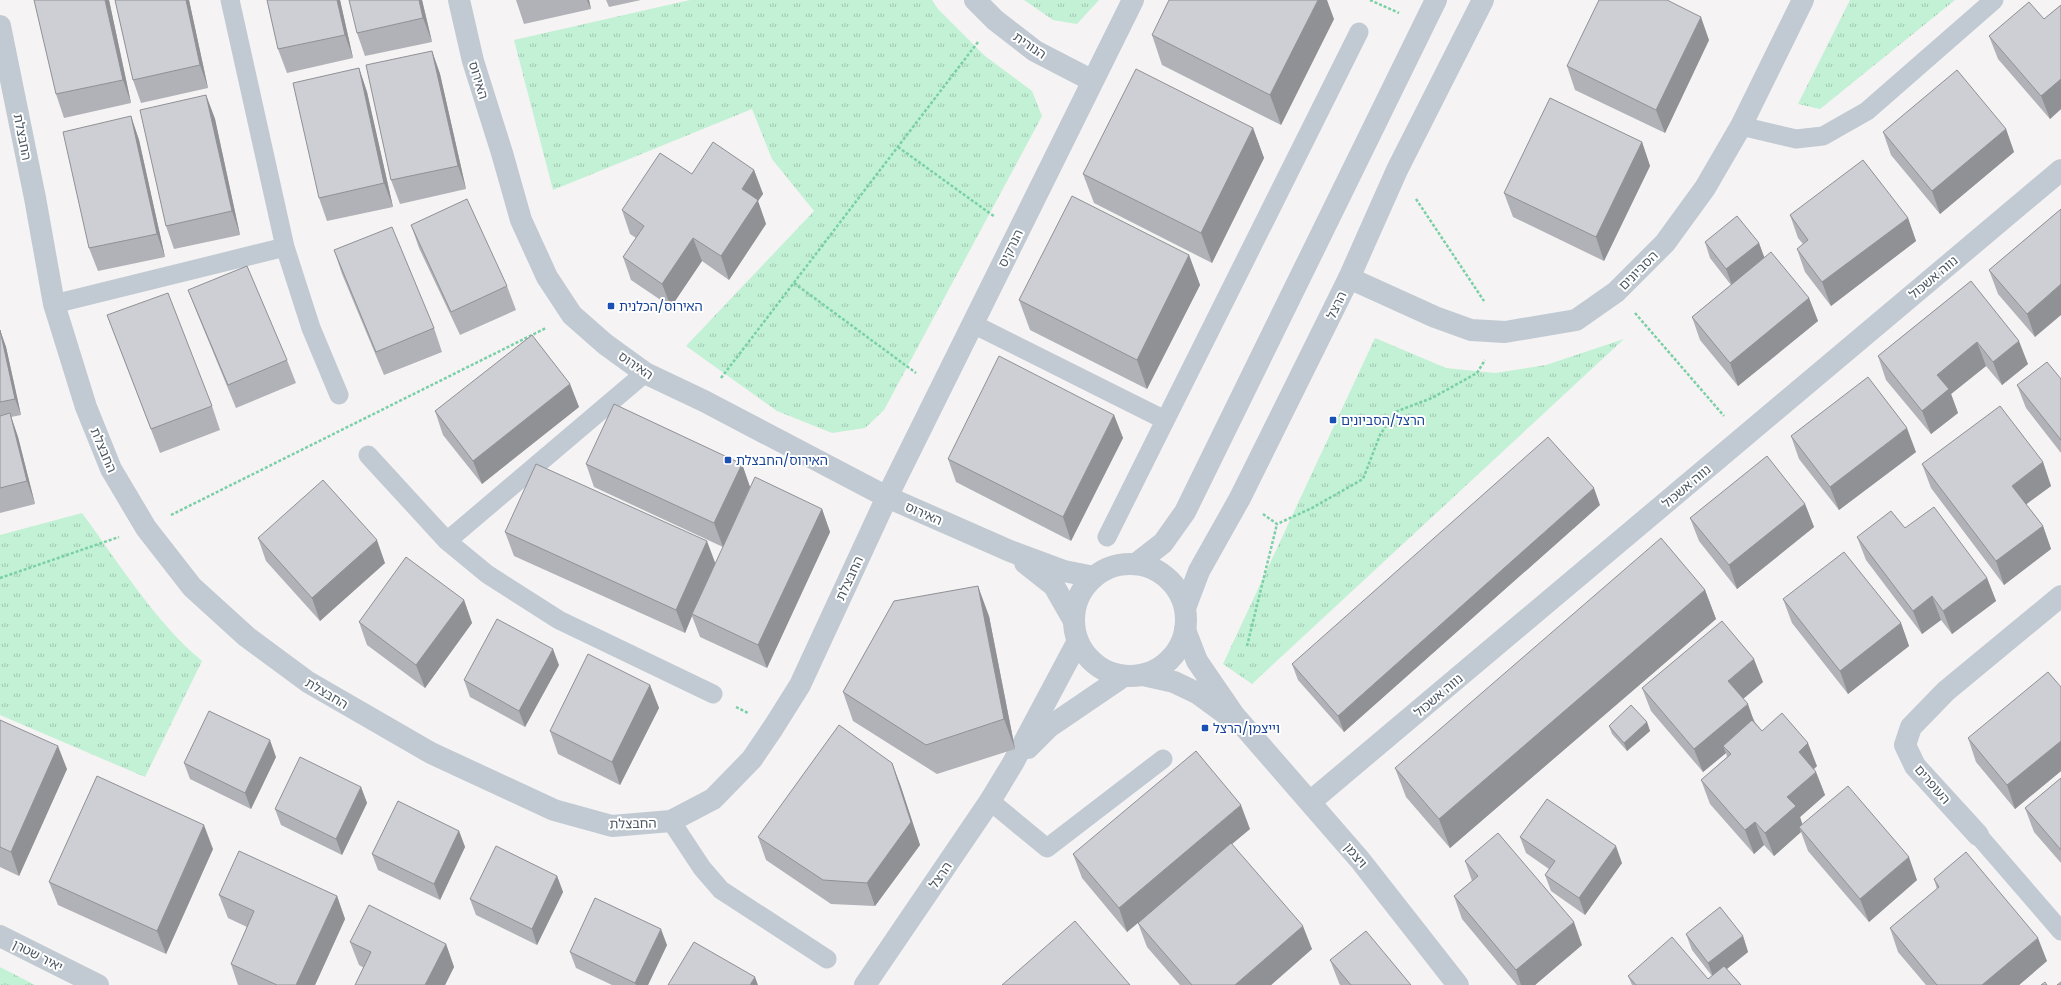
<svg xmlns="http://www.w3.org/2000/svg" width="2061" height="985" viewBox="0 0 2061 985" font-family="Poppins,'Noto Sans Hebrew',sans-serif">
<defs>
<pattern id="park-tufts" width="24" height="20" patternUnits="userSpaceOnUse"><rect width="24" height="20" fill="#c3f1d5"/><path d="M3 7l-1-3M5 7V3M7 7l1-3M15 17l-1-3M17 17v-4M19 17l1-3" fill="none" stroke="#a0c6b0"/></pattern>
</defs>
<rect width="100%" height="100%" fill="#f5f3f3"/>
<!-- park -->
<path fill="url(#park-tufts)" d="M 690,0 L 932,0 L 938,9 L 985,56 L 1032,91 L 1042,116 L 884,410 L 865,428 L 832,433 L 777,411 L 686,346 L 814,211 L 772,159 L 752,109 L 553,190 L 514,40 Z
M 1024,0 L 1099,0 L 1077,24 L 1053,20 Z
M 1850,0 L 1955,0 L 1820,109 L 1798,104 Z
M 1375,338 L 1446,368 L 1495,373 L 1546,365 L 1624,339 L 1252,684 L 1223,664 Z
M 82,513 C 118,562 156,623 202,661 L 145,777 L 0,715 L 0,535 Z
M 0,967 L 35,985 L 0,985 Z"/>
<g fill="none" stroke-linecap="round" stroke-linejoin="round">
<!-- path -->
<path stroke="#7ad0a6" stroke-width="2.5" stroke-dasharray="3 2" stroke-linecap="butt" d="M 1370,0 L 1399,13
M 898,147 L 995,217
M 1416,199 L 1484,301
M 794,283 L 916,373
M 1635,313 L 1724,416
M 721,378 L 978,42
M 1263,514 L 1277,524 L 1312,508 L 1363,479 L 1380,435 L 1395,412 L 1432,398 L 1477,373 L 1485,360
M 171,515 L 546,328
M 0,578 L 119,537
M 1247,646 L 1277,524
M 736,707 L 748,713"/>
<!-- service -->
<path stroke="#c1cad2" stroke-width="19" d="M 230,0 L 285,247 L 311,328 L 339,395
M 1741,126 L 1796,139 L 1823,136 L 1867,111 L 1994,0
M 54,304 L 285,247
M 973,324 L 1165,420
M 368,455 L 447,541 L 487,574 L 559,620 L 713,694
M 1107,537 L 1359,32
M 447,541 L 645,373
M 990,801 L 1047,848 L 1163,759
M 671,821 L 702,868 L 721,890 L 827,959
M 1978,835 L 2061,931"/>
<!-- minor -->
<path stroke="#c1cad2" stroke-width="22" d="M 459,0 L 473,61 L 502,153 L 521,220 L 547,277 L 572,315 L 605,344 L 645,373 L 704,401 L 887,497 L 1010,551 L 1064,571 L 1094,577
M 975,0 L 995,20 L 1035,51 L 1093,81
M 0,26 L 35,198 L 54,304 L 86,407 L 111,469 L 146,528 L 192,587 L 247,637 L 308,682 L 431,753 L 554,810 L 612,826 L 671,821 L 713,799 L 752,759 L 773,728 L 800,685 L 887,497 L 1133,0
M 1349,278 L 1435,317 L 1471,330 L 1505,332 L 1576,320 L 1616,292 L 1665,243 L 1705,188 L 1741,126 L 1803,0
M 1025,563 L 1054,586 L 1074,621
M 1185,630 L 1197,661 L 1234,715 L 1360,860 L 1458,985
M 1143,675 L 1174,682 L 1197,693 L 1227,715
M 1310,802 L 2061,170
M 1978,835 L 1915,766 L 1905,745 L 1911,727 L 1946,691 L 2061,596
M 0,936 L 98,985"/>
<!-- tertiary -->
<path stroke="#c1cad2" stroke-width="22" d="M 1136,564 L 1163,543 L 1185,512 L 1436,0
M1074 620a56 56 0 1 1 112 0a56 56 0 1 1-112 0Z
M 1185,608 L 1199,571 L 1240,498 L 1349,278 L 1397,170 L 1483,0
M 1028,748 L 1049,727 L 1124,676
M 865,985 L 990,801 L 1013,763 L 1078,641"/>
</g>
<!-- wall -->
<path fill="#b0b2b7" d="M 109,0 L 131,103 L 64,118 L 56,94 Z
M 115,0 L 189,0 L 208,88 L 141,103 L 133,80 Z
M 267,0 L 340,0 L 353,58 L 287,73 L 278,49 Z
M 422,0 L 432,42 L 365,56 L 357,33 Z
M 516,0 L 589,0 L 591,9 L 524,24 Z
M 606,0 L 641,0 L 609,7 Z
M 2061,5 L 2061,109 L 2050,119 L 1998,59 L 1989,36 L 2044,19 Z
M 1334,19 L 1281,125 L 1162,65 L 1152,35 Z
M 1709,40 L 1665,133 L 1575,90 L 1567,66 Z
M 432,51 L 440,74 L 466,189 L 400,204 L 391,180 Z
M 359,68 L 367,92 L 393,207 L 327,221 L 319,198 Z
M 206,95 L 215,119 L 240,235 L 174,249 L 166,226 Z
M 131,116 L 139,140 L 165,257 L 98,271 L 89,248 Z
M 1253,128 L 1264,158 L 1212,263 L 1094,203 L 1083,174 Z
M 2006,129 L 2014,152 L 1940,214 L 1891,155 L 1883,132 Z
M 1642,142 L 1650,166 L 1604,261 L 1513,217 L 1504,193 Z
M 754,170 L 763,194 L 758,201 L 766,224 L 729,280 L 702,261 L 671,307 L 631,280 L 623,257 L 636,238 L 630,234 L 622,210 L 692,174 Z
M 2061,209 L 2035,337 L 1998,294 L 1989,270 Z
M 1790,215 L 1908,218 L 1916,241 L 1831,306 L 1805,272 L 1797,249 L 1803,244 L 1798,238 Z
M 411,225 L 507,286 L 516,310 L 460,335 L 419,248 Z
M 1705,242 L 1759,243 L 1764,258 L 1809,298 L 1818,321 L 1738,386 L 1700,340 L 1692,317 L 1731,285 L 1710,258 Z
M 334,250 L 434,328 L 442,352 L 384,375 L 342,274 Z
M 1189,255 L 1200,285 L 1147,389 L 1030,330 L 1019,300 Z
M 1971,281 L 2028,364 L 2002,385 L 1986,366 L 1951,394 L 1958,413 L 1931,434 L 1886,380 L 1878,356 Z
M 188,290 L 287,360 L 296,383 L 236,408 L 197,313 Z
M 107,315 L 212,406 L 220,430 L 160,453 Z
M 0,330 L 6,347 L 21,415 L 11,417 L 18,437 L 35,504 L 0,513 Z
M 2061,379 L 2061,453 L 2026,408 L 2017,385 Z
M 570,384 L 579,407 L 482,484 L 443,435 L 435,411 Z
M 1114,415 L 1123,438 L 1071,541 L 956,482 L 948,459 Z
M 1791,436 L 1916,452 L 1839,510 L 1799,459 Z
M 2043,462 L 2051,486 L 2026,504 L 2043,526 L 2051,549 L 2004,585 L 1931,488 L 1922,464 Z
M 586,464 L 742,464 L 750,487 L 723,547 L 594,487 Z
M 1805,504 L 1814,527 L 1737,589 L 1699,541 L 1690,518 Z
M 1600,505 L 1344,732 L 1298,680 L 1292,664 Z
M 822,509 L 830,532 L 767,668 L 700,637 L 692,616 L 685,633 L 514,556 L 505,532 L 715,563 Z
M 1905,528 L 1987,578 L 1996,601 L 1952,634 L 1941,620 L 1922,634 L 1866,560 L 1857,537 Z
M 258,538 L 385,563 L 320,621 L 266,561 Z
M 1705,590 L 1716,619 L 1450,848 L 1406,797 L 1395,768 Z
M 1783,599 L 1901,623 L 1909,646 L 1848,694 L 1792,623 Z
M 464,600 L 472,623 L 425,688 L 367,645 L 359,622 Z
M 989,616 L 1015,749 L 937,774 L 853,721 L 843,692 Z
M 559,665 L 525,727 L 470,697 L 464,680 Z
M 1763,682 L 1743,699 L 1755,722 L 1762,731 L 1817,766 L 1814,769 L 1816,772 L 1825,795 L 1800,817 L 1802,824 L 1917,880 L 1869,922 L 1808,851 L 1801,832 L 1774,856 L 1764,845 L 1754,854 L 1710,804 L 1701,780 L 1727,757 L 1726,753 L 1703,772 L 1651,711 L 1642,688 Z
M 650,685 L 659,708 L 620,785 L 558,754 L 550,731 Z
M 2061,687 L 2061,771 L 2015,809 L 1976,762 L 1968,738 Z
M 0,720 L 67,769 L 19,876 L 0,867 Z
M 1647,722 L 1650,731 L 1627,751 L 1612,734 L 1609,726 Z
M 276,757 L 251,809 L 190,779 L 184,763 Z
M 892,763 L 901,787 L 920,845 L 875,906 L 831,904 L 766,860 L 758,837 Z
M 2061,778 L 2061,863 L 2034,832 L 2025,808 Z
M 361,787 L 367,803 L 342,855 L 281,825 L 275,809 Z
M 1250,829 L 1231,844 L 1312,949 L 1271,985 L 1180,985 L 1147,947 L 1138,923 L 1171,895 L 1127,932 L 1082,878 L 1073,854 Z
M 459,831 L 465,847 L 440,900 L 378,870 L 372,854 Z
M 1520,837 L 1622,863 L 1585,915 L 1551,891 L 1545,875 L 1549,869 L 1526,853 Z
M 213,849 L 166,954 L 58,905 L 49,882 Z
M 1465,861 L 1582,945 L 1535,985 L 1517,985 L 1462,919 L 1454,896 L 1472,881 Z
M 557,876 L 563,892 L 537,945 L 476,915 L 470,899 Z
M 1934,879 L 2047,961 L 2019,985 L 1926,985 L 1898,952 L 1890,928 L 1937,889 Z
M 219,895 L 337,896 L 345,919 L 315,985 L 238,985 L 231,964 L 247,927 L 228,918 Z
M 1686,934 L 1743,936 L 1748,952 L 1727,969 L 1741,985 L 1632,985 L 1628,976 L 1708,979 L 1712,976 L 1692,950 Z
M 350,942 L 446,944 L 454,967 L 445,985 L 355,985 L 364,968 L 359,965 Z
M 667,945 L 648,985 L 612,985 L 576,968 L 570,952 Z
M 1330,960 L 1411,985 L 1340,985 L 1339,983 Z"/>
<!-- shaded-wall -->
<path fill="#909195" d="M 105,0 L 109,0 L 131,103 L 123,80 Z
M 186,0 L 189,0 L 208,88 L 200,65 Z
M 337,0 L 340,0 L 353,58 L 345,35 Z
M 419,0 L 422,0 L 432,42 L 423,18 Z
M 587,0 L 589,0 L 591,9 Z
M 1318,0 L 1327,0 L 1334,19 L 1281,125 L 1270,95 Z
M 1701,17 L 1709,40 L 1665,133 L 1656,110 Z
M 432,51 L 440,74 L 466,189 L 458,166 Z
M 359,68 L 367,92 L 393,207 L 384,183 Z
M 2061,79 L 2061,109 L 2050,119 L 2041,96 Z
M 206,95 L 215,119 L 240,235 L 232,211 Z
M 131,116 L 139,140 L 165,257 L 157,234 Z
M 1253,128 L 1264,158 L 1212,263 L 1201,233 Z
M 2006,129 L 2014,152 L 1940,214 L 1932,191 Z
M 1642,142 L 1650,166 L 1604,261 L 1596,237 Z
M 754,170 L 763,194 L 758,201 L 766,224 L 729,280 L 721,256 L 742,189 Z
M 1908,218 L 1916,241 L 1831,306 L 1822,282 Z
M 693,238 L 702,261 L 671,307 L 662,284 Z
M 1759,243 L 1765,259 L 1732,285 L 1726,269 Z
M 1189,255 L 1200,285 L 1147,389 L 1137,360 Z
M 2061,284 L 2061,315 L 2035,337 L 2027,314 Z
M 1809,298 L 1818,321 L 1738,386 L 1730,363 Z
M 0,330 L 6,347 L 21,415 L 15,399 Z
M 2019,341 L 2028,364 L 2002,385 L 1993,362 Z
M 1977,342 L 1986,366 L 1951,394 L 1958,413 L 1931,434 L 1922,411 L 1937,375 Z
M 570,384 L 579,407 L 482,484 L 473,461 Z
M 10,413 L 18,437 L 35,504 L 27,481 Z
M 1114,415 L 1123,438 L 1071,541 L 1063,517 Z
M 1907,428 L 1916,452 L 1839,510 L 1830,487 Z
M 2043,462 L 2051,486 L 2020,509 L 2012,486 Z
M 742,464 L 750,487 L 723,547 L 714,523 Z
M 1594,488 L 1600,505 L 1344,732 L 1338,716 Z
M 1805,504 L 1814,527 L 1737,589 L 1729,565 Z
M 822,509 L 830,532 L 767,668 L 758,645 Z
M 2043,526 L 2051,549 L 2004,585 L 1996,561 Z
M 377,540 L 385,563 L 320,621 L 312,598 Z
M 707,541 L 716,565 L 692,614 L 692,616 L 685,633 L 676,610 Z
M 1987,578 L 1996,601 L 1952,634 L 1943,611 Z
M 978,586 L 989,616 L 1015,749 L 1004,719 Z
M 1705,590 L 1716,619 L 1450,848 L 1439,819 Z
M 1932,596 L 1941,620 L 1922,634 L 1913,611 Z
M 464,600 L 472,623 L 425,688 L 416,665 Z
M 1901,623 L 1909,646 L 1848,694 L 1840,671 Z
M 553,649 L 559,665 L 525,727 L 519,711 Z
M 1754,659 L 1763,682 L 1737,704 L 1728,681 Z
M 650,685 L 659,708 L 620,785 L 612,762 Z
M 1748,704 L 1756,727 L 1723,746 L 1726,753 L 1703,772 L 1694,749 Z
M 1647,722 L 1650,731 L 1627,751 L 1624,743 Z
M 270,740 L 276,757 L 251,809 L 245,793 Z
M 2061,741 L 2061,771 L 2015,809 L 2007,785 Z
M 1808,743 L 1817,766 L 1807,775 L 1799,752 Z
M 58,746 L 67,769 L 19,876 L 11,852 Z
M 892,763 L 901,787 L 920,845 L 875,906 L 867,883 Z
M 1816,772 L 1825,795 L 1800,817 L 1804,829 L 1799,827 L 1801,832 L 1774,856 L 1765,833 L 1787,797 Z
M 361,787 L 367,803 L 342,855 L 336,839 Z
M 1241,805 L 1250,829 L 1127,932 L 1119,908 Z
M 1755,822 L 1764,845 L 1754,854 L 1745,830 Z
M 204,825 L 213,849 L 166,954 L 157,931 Z
M 459,831 L 465,847 L 440,900 L 434,884 Z
M 1616,846 L 1622,863 L 1585,915 L 1579,898 Z
M 1909,857 L 1917,880 L 1869,922 L 1860,899 Z
M 557,876 L 563,892 L 537,945 L 532,929 Z
M 337,896 L 345,919 L 315,985 L 296,985 Z
M 1574,922 L 1582,945 L 1535,985 L 1521,985 L 1516,970 Z
M 1303,926 L 1312,949 L 1271,985 L 1235,985 Z
M 661,929 L 667,945 L 648,985 L 636,985 L 635,983 Z
M 1743,936 L 1748,952 L 1714,979 L 1708,963 Z
M 2038,938 L 2047,961 L 2019,985 L 1982,985 Z
M 446,944 L 454,967 L 445,985 L 425,985 Z
M 755,977 L 758,985 L 750,985 Z"/>
<!-- building -->
<path fill="#cdcfd5" stroke="#909195" d="M 34,0 L 105,0 L 123,80 L 56,94 Z
M 115,0 L 186,0 L 200,65 L 133,80 Z
M 267,0 L 337,0 L 345,35 L 278,49 Z
M 349,0 L 419,0 L 423,18 L 357,33 Z
M 1169,0 L 1318,0 L 1270,95 L 1152,35 Z
M 1599,0 L 1667,0 L 1701,17 L 1656,110 L 1567,66 Z
M 2029,2 L 2044,19 L 2061,5 L 2061,79 L 2041,96 L 1989,36 Z
M 432,51 L 458,166 L 391,180 L 366,65 Z
M 359,68 L 384,183 L 319,198 L 293,83 Z
M 1136,69 L 1253,128 L 1201,233 L 1083,174 Z
M 1957,70 L 2006,129 L 1932,191 L 1883,132 Z
M 206,95 L 232,211 L 166,226 L 140,110 Z
M 1550,98 L 1642,142 L 1596,237 L 1504,193 Z
M 131,116 L 157,234 L 89,248 L 63,132 Z
M 713,142 L 754,170 L 742,189 L 758,200 L 721,256 L 693,238 L 662,284 L 623,257 L 644,226 L 622,210 L 660,153 L 692,174 Z
M 1863,160 L 1908,218 L 1822,282 L 1797,249 L 1808,240 L 1790,215 Z
M 1072,196 L 1189,255 L 1137,360 L 1019,300 Z
M 467,199 L 507,286 L 451,312 L 411,225 Z
M 2061,209 L 2061,284 L 2027,314 L 1989,270 Z
M 1737,216 L 1759,243 L 1726,269 L 1705,242 Z
M 392,227 L 434,328 L 376,352 L 334,250 Z
M 1771,252 L 1809,298 L 1730,363 L 1692,317 Z
M 247,266 L 287,360 L 228,385 L 188,290 Z
M 1971,281 L 2019,341 L 1993,362 L 1977,342 L 1937,375 L 1949,389 L 1922,411 L 1878,356 Z
M 168,293 L 212,406 L 151,429 L 107,315 Z
M 0,330 L 15,399 L 0,402 Z
M 532,335 L 570,384 L 473,461 L 435,411 Z
M 999,356 L 1114,415 L 1063,517 L 948,459 Z
M 2047,362 L 2061,379 L 2061,440 L 2017,385 Z
M 1868,377 L 1907,428 L 1830,487 L 1791,436 Z
M 614,404 L 742,464 L 714,523 L 586,464 Z
M 2000,406 L 2043,462 L 2012,486 L 2043,526 L 1996,561 L 1922,464 Z
M 10,413 L 27,481 L 0,488 L 0,416 Z
M 1548,437 L 1594,488 L 1338,716 L 1292,664 Z
M 1767,456 L 1805,504 L 1729,565 L 1690,518 Z
M 536,464 L 707,541 L 676,610 L 505,532 Z
M 755,477 L 822,509 L 758,645 L 692,614 Z
M 323,480 L 377,540 L 312,598 L 258,538 Z
M 1934,507 L 1987,578 L 1943,611 L 1932,596 L 1913,611 L 1857,537 L 1891,511 L 1905,528 Z
M 1661,538 L 1705,590 L 1439,819 L 1395,768 Z
M 1844,552 L 1901,623 L 1840,671 L 1783,599 Z
M 406,557 L 464,600 L 416,665 L 359,622 Z
M 978,586 L 1004,719 L 926,745 L 843,692 L 894,601 Z
M 497,619 L 553,649 L 519,711 L 464,680 Z
M 1722,621 L 1754,659 L 1728,681 L 1748,704 L 1694,749 L 1642,688 Z
M 588,654 L 650,685 L 612,762 L 550,731 Z
M 2048,672 L 2061,687 L 2061,741 L 2007,785 L 1968,738 Z
M 1631,705 L 1647,722 L 1624,743 L 1609,726 Z
M 209,711 L 270,740 L 245,793 L 184,763 Z
M 1782,713 L 1808,743 L 1799,752 L 1816,772 L 1787,797 L 1796,806 L 1765,833 L 1755,822 L 1745,830 L 1701,780 L 1731,754 L 1723,746 L 1752,720 L 1762,731 Z
M 0,720 L 58,746 L 11,852 L 0,847 Z
M 839,725 L 892,763 L 911,822 L 867,883 L 823,880 L 758,837 Z
M 1196,751 L 1241,805 L 1119,908 L 1073,854 Z
M 300,757 L 361,787 L 336,839 L 275,809 Z
M 97,776 L 204,825 L 157,931 L 49,882 Z
M 2061,778 L 2061,850 L 2025,808 Z
M 1848,786 L 1909,857 L 1860,899 L 1799,827 Z
M 1547,799 L 1616,846 L 1579,898 L 1545,875 L 1555,861 L 1520,837 Z
M 398,801 L 459,831 L 434,884 L 372,854 Z
M 1498,833 L 1574,922 L 1516,970 L 1454,896 L 1478,876 L 1465,861 Z
M 1231,843 L 1303,926 L 1235,985 L 1192,985 L 1138,923 Z
M 496,846 L 557,876 L 532,929 L 470,899 Z
M 239,851 L 337,896 L 296,985 L 277,985 L 231,964 L 254,911 L 219,895 Z
M 1966,852 L 2038,938 L 1982,985 L 1937,985 L 1890,928 L 1939,887 L 1934,879 Z
M 595,898 L 661,929 L 635,983 L 570,952 Z
M 369,905 L 446,944 L 425,985 L 355,985 L 371,952 L 350,942 Z
M 1720,907 L 1743,936 L 1708,963 L 1686,934 Z
M 1075,921 L 1130,985 L 1002,985 Z
M 1366,931 L 1411,985 L 1351,985 L 1330,960 Z
M 1672,937 L 1708,979 L 1724,966 L 1741,985 L 1636,985 L 1628,976 Z
M 694,942 L 755,977 L 750,985 L 668,985 Z
M 2045,982 L 2047,985 L 2041,985 Z
M 2061,982 L 2061,985 L 2057,985 Z"/>
<!-- markers -->
<g fill="#1a4fb4" stroke="#fff" stroke-width="1.5">
<rect x="607" y="302" width="8" height="8" rx="2"/>
<rect x="1329" y="416" width="8" height="8" rx="2"/>
<rect x="724" y="456" width="8" height="8" rx="2"/>
<rect x="1201" y="724" width="8" height="8" rx="2"/>
</g>
<g text-anchor="middle" stroke-width="4" stroke-linejoin="round" paint-order="stroke">
<!-- street labels -->
<g font-size="13" fill="#4a5661" stroke="#fff">
<text transform="translate(1030 45) rotate(34)" y="5">הנורית</text>
<text transform="translate(479 80) rotate(73)" y="5">האירוס</text>
<text transform="translate(23 137) rotate(79)" y="5">החבצלת</text>
<text transform="translate(1010 248) rotate(-64)" y="5">הנרקיס</text>
<text transform="translate(1638 270) rotate(-45)" y="5">הסביונים</text>
<text transform="translate(1933 277) rotate(-40)" y="5">נווה אשכול</text>
<text transform="translate(1336 305) rotate(-64)" y="5">הרצל</text>
<text transform="translate(636 365) rotate(34)" y="5">האירוס</text>
<text transform="translate(104 450) rotate(67)" y="5">החבצלת</text>
<text transform="translate(1686 486) rotate(-40)" y="5">נווה אשכול</text>
<text transform="translate(924 513) rotate(24)" y="5">האירוס</text>
<text transform="translate(849 578) rotate(-65)" y="5">החבצלת</text>
<text transform="translate(327 693) rotate(31)" y="5">החבצלת</text>
<text transform="translate(1438 695) rotate(-40)" y="5">נווה אשכול</text>
<text transform="translate(1933 784) rotate(49)" y="5">העופרים</text>
<text transform="translate(633 823) rotate(-1)" y="5">החבצלת</text>
<text transform="translate(1356 855) rotate(50)" y="5">ויצמן</text>
<text transform="translate(940 875) rotate(-56)" y="5">הרצל</text>
<text transform="translate(38 955) rotate(27)" y="5">יאיר שטרן</text>
</g>
<!-- transit labels -->
<g font-size="13" fill="#164399" stroke="#fff" text-anchor="start">
<text x="619" y="311">האירוס/הכלנית</text>
<text x="1341" y="425">הרצל/הסביונים</text>
<text x="736" y="465">האירוס/החבצלת</text>
<text x="1213" y="733">וייצמן/הרצל</text>
</g>
</g>
</svg>
